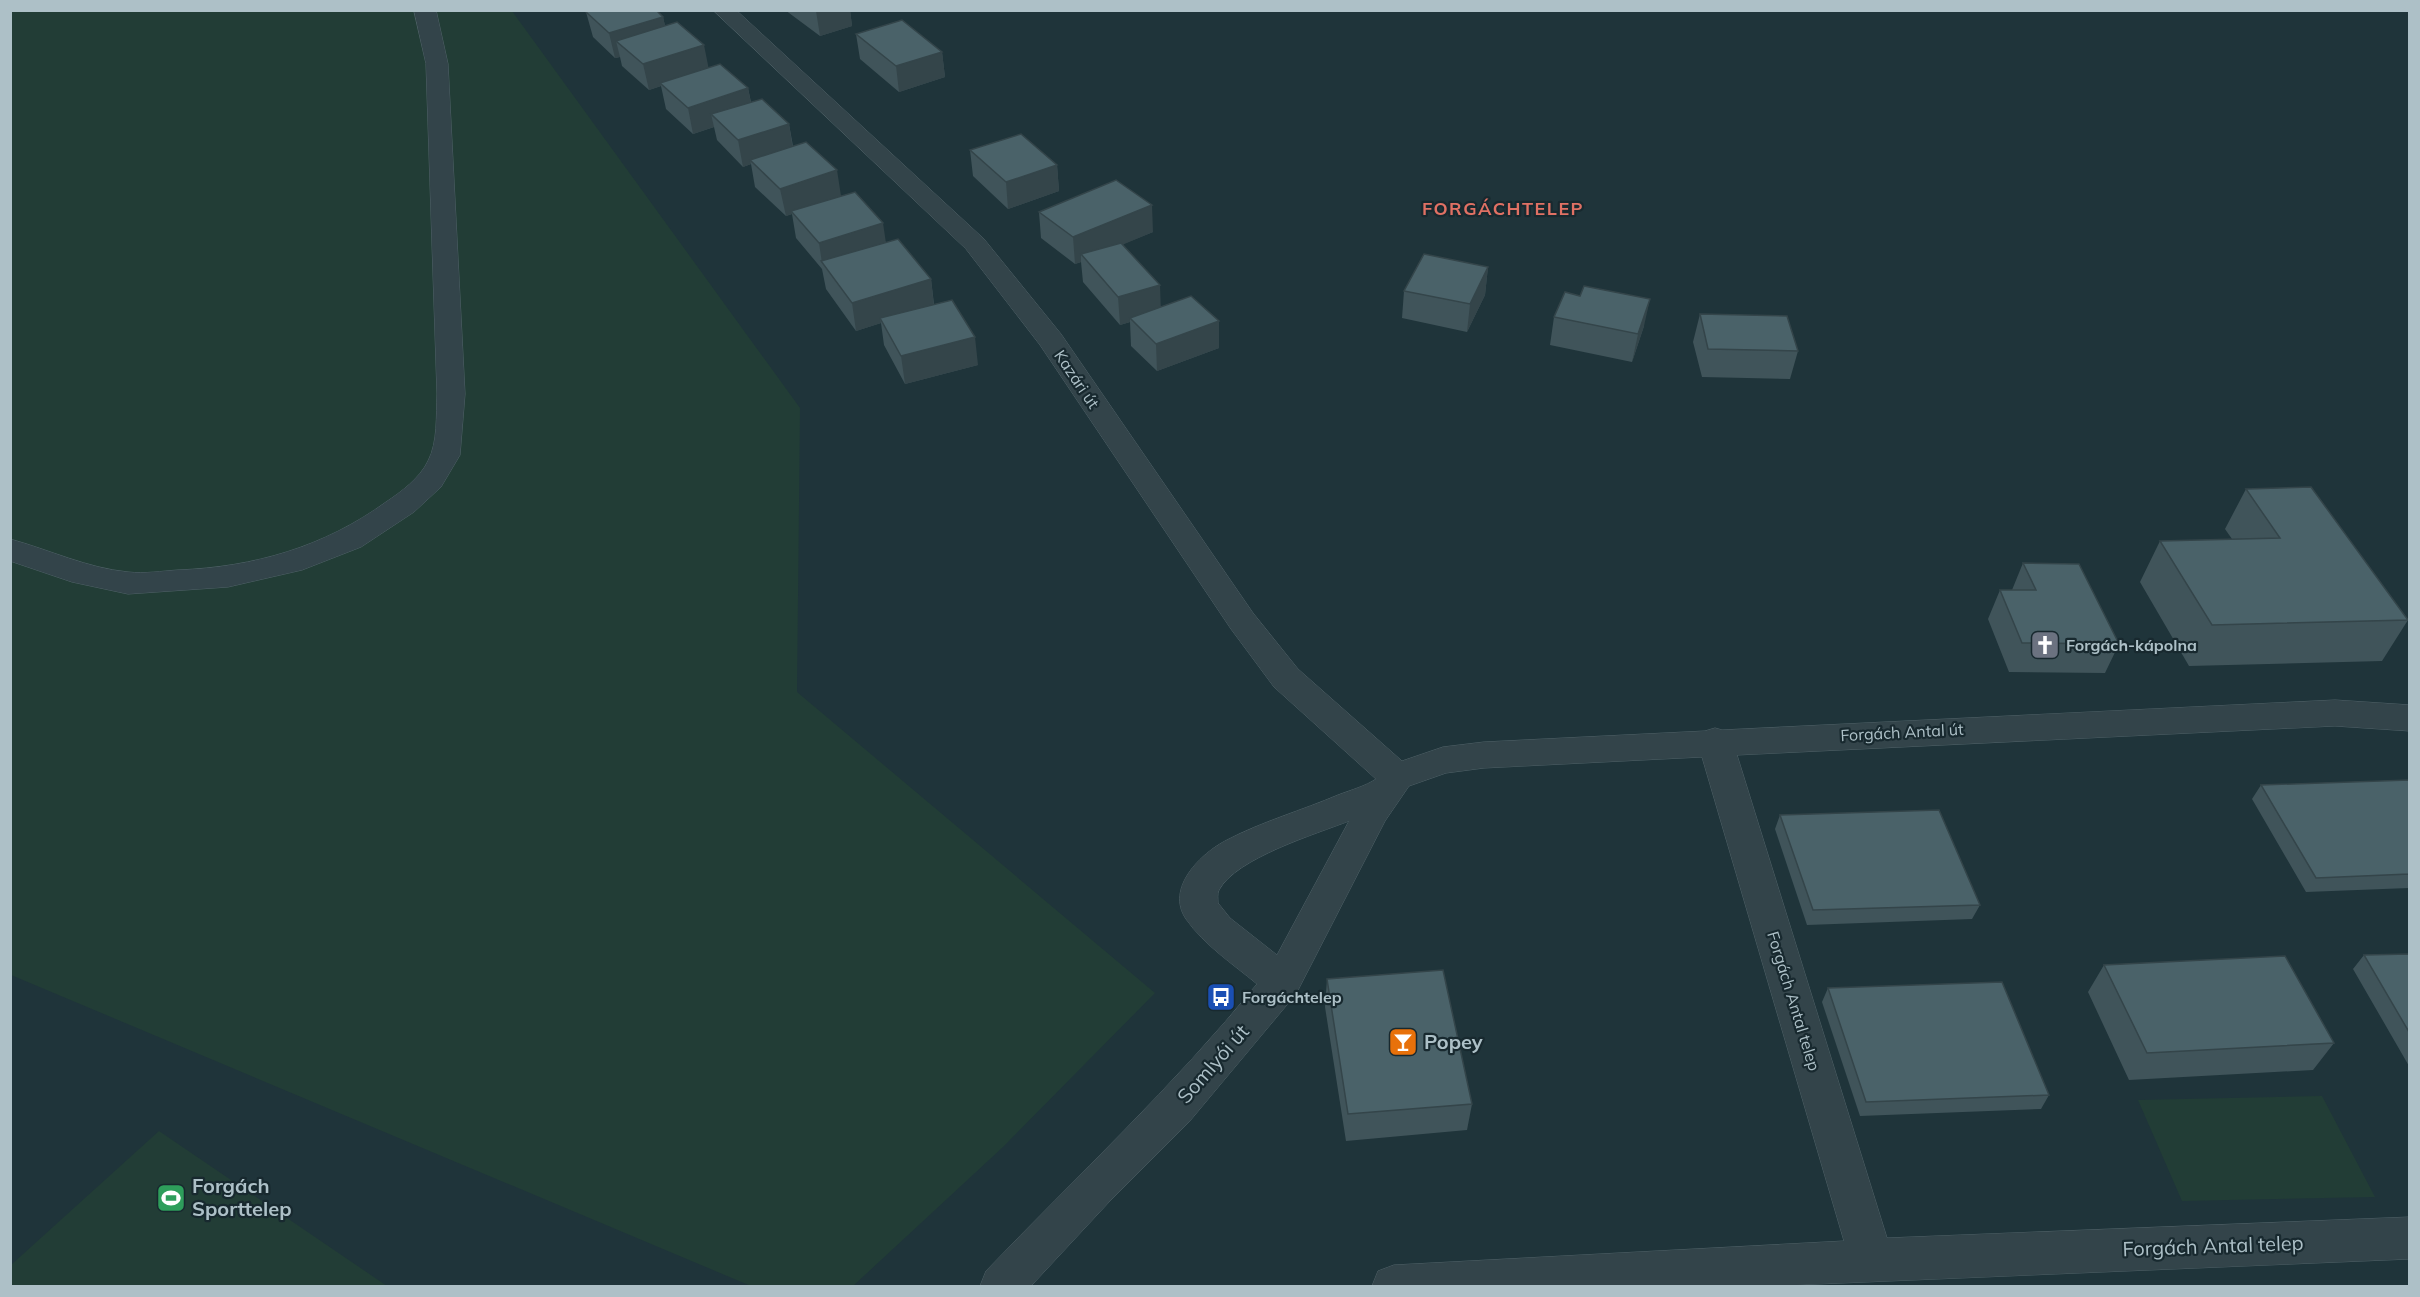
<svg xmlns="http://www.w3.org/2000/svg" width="2420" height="1297" viewBox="0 0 2420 1297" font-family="Mulish,sans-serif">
<rect width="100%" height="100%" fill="#1f343a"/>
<!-- green -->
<path fill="#223d36" d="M 10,11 L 512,11 L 800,408 L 797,692 L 1155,993 L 1003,1147 L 853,1286 L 751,1286 L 11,975 Z
M 2322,1096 L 2375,1197 L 2182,1201 L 2138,1100 Z
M 159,1131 L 387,1286 L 11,1286 L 11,1265 Z"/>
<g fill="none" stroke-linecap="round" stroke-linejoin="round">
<!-- minor casing -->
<g stroke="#506268" stroke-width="1">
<path id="minor" d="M 414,10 L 436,10 L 448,64 L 465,394 L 460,455 L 441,487 L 414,512 L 361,547 L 302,570 L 228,587 L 128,594 L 72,582 L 10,561 L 10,539 C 50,550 87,568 128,572 C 145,574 162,571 178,570 C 254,567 324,547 386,502 C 401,492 420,478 428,461 C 438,442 436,415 437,394 L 426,64 Z
M 713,10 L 736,10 L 984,239 L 1061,334 L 1253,613 L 1298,669 L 1402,761 L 1443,747 L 1484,742 L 1705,731 L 1715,728 L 1722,730 L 2335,700 L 2410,705 L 2410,731 L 2335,726 L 1737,755 L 1887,1238 L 2410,1217 L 2410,1259 L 1771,1286 L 1372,1286 L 1378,1271 L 1394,1265 L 1844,1241 L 1702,757 L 1484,768 L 1446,773 L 1409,786 L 1385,821 L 1296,994 L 1189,1122 L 1109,1202 L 1031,1286 L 980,1286 L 986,1271 C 1077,1176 1174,1086 1257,984 C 1233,964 1204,945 1186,919 C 1165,888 1201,853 1227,840 C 1261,822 1303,810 1338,795 C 1351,790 1366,786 1376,779 L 1274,687 L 1231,629 L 1040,345 L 966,249 ZM 1349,821 L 1277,955 L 1230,918 L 1218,903 C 1218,899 1217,894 1219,890 C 1236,858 1316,834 1349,821 Z"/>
</g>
<!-- minor -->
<use href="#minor" fill="#33444a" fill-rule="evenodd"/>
</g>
<!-- wall -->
<path fill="#40545a" d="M 785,10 L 850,10 L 852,26 L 820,36 Z
M 586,12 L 663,17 L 665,26 L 709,68 L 748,88 L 751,102 L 789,124 L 793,146 L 886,242 L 931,279 L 934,304 L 978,365 L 905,384 L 884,345 L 881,323 L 856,331 L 826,289 L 822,269 L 796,238 L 792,214 L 786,216 L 755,187 L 751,164 L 743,167 L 717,140 L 714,127 L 693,134 L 666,109 L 661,86 L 649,90 L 622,66 L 620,57 L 615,58 L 593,37 Z
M 856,34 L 942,52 L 945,77 L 899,92 L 860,59 Z
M 970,150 L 1057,165 L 1059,191 L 1008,209 L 973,176 Z
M 1039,212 L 1153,232 L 1123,244 L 1161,307 L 1219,321 L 1219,348 L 1157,371 L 1131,346 L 1130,322 L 1120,325 L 1083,282 L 1081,262 L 1075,264 L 1041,238 Z
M 1488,267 L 1485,295 L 1467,332 L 1402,318 L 1404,291 Z
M 1700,314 L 1798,351 L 1790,379 L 1702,377 L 1693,342 Z
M 1554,317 L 1644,326 L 1632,362 L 1550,345 Z
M 2246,489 L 2408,620 L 2382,661 L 2189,666 L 2140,582 L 2160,541 L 2232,539 L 2225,529 Z
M 2023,563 L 2119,644 L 2105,673 L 2009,672 L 1988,619 L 2000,590 L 2012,590 Z
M 2409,780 L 2409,888 L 2306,892 L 2252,799 L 2261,785 Z
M 1780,815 L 1980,905 L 1972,919 L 1807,925 L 1775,829 Z
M 2409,954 L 2409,1066 L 2353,969 L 2364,955 Z
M 2104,965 L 2334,1043 L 2313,1070 L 2129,1080 L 2088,992 Z
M 1327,979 L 1472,1104 L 1467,1130 L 1346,1141 L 1325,1007 Z
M 1828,988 L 2049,1095 L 2041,1109 L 1860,1116 L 1822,1002 Z"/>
<!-- shaded-wall -->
<path fill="#34454a" d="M 819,10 L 850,10 L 852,26 L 820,36 L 816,11 Z
M 663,17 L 669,42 L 616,41 L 620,57 L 615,58 L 609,33 Z
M 704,45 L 709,70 L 660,83 L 661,86 L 649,90 L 643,64 Z
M 942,52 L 945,77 L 899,92 L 896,66 Z
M 748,88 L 753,114 L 711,114 L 714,127 L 693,134 L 688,108 Z
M 789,124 L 793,150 L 750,160 L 751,164 L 743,167 L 738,140 Z
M 1057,165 L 1059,191 L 1008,209 L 1006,182 Z
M 837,170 L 841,196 L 791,211 L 792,214 L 786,216 L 780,189 Z
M 1152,205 L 1153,232 L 1086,260 L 1081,254 L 1081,262 L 1075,264 L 1073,237 Z
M 883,223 L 887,250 L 822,263 L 819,243 Z
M 1488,267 L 1485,295 L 1467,332 L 1470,304 Z
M 931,279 L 934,307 L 880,318 L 881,323 L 856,331 L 852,303 Z
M 1160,285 L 1161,313 L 1130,318 L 1130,322 L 1120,325 L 1118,297 Z
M 1650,299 L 1644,326 L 1632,362 L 1638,334 Z
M 1219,321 L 1219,348 L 1157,371 L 1156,344 Z
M 975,337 L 978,365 L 905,384 L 901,356 Z"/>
<!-- building -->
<path fill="#4a6269" stroke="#34454a" stroke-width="1.5" d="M 590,10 L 656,10 L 663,17 L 609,33 L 586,12 Z
M 902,20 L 942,52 L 896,66 L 856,34 Z
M 677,22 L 704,45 L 643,64 L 616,41 Z
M 720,64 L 748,88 L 688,108 L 660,83 Z
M 762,99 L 789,124 L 738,140 L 711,114 Z
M 1021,134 L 1057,165 L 1006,182 L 970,150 Z
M 806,142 L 837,170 L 780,189 L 750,160 Z
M 1116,180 L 1152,205 L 1073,237 L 1039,212 Z
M 855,192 L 883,223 L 819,243 L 791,211 Z
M 898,239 L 931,279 L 852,303 L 821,261 Z
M 1121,243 L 1160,285 L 1118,297 L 1081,254 Z
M 1424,254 L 1488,267 L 1470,304 L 1404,291 Z
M 1584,286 L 1650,299 L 1638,334 L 1554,317 L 1565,292 L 1580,296 Z
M 1191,296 L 1219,321 L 1156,344 L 1130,318 Z
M 952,300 L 975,337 L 901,356 L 880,318 Z
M 1700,314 L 1787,316 L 1798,351 L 1708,349 Z
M 2311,487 L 2408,620 L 2212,625 L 2160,541 L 2280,538 L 2246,489 Z
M 2023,563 L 2079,564 L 2119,644 L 2022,643 L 2000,590 L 2036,590 Z
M 2409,780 L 2409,874 L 2316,878 L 2261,785 Z
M 1939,810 L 1980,905 L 1813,910 L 1780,815 Z
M 2409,954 L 2409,1032 L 2364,955 Z
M 2285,956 L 2334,1043 L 2147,1053 L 2104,965 Z
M 1443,970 L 1472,1104 L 1348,1114 L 1327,979 Z
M 2002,982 L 2049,1095 L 1866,1102 L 1828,988 Z"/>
<!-- icons -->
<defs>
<g id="church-square" transform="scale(1.5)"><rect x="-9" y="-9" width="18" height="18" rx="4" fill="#6b7280" stroke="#18292f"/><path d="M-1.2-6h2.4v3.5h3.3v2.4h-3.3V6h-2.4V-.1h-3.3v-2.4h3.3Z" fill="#fff"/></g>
<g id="bus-square" transform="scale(1.5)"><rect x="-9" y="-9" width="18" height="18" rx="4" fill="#1a4fb4" stroke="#18292f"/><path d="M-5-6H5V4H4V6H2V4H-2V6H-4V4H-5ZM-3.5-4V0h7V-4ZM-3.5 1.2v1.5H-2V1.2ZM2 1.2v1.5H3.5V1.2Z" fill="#fff"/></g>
<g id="bar-square" transform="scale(1.5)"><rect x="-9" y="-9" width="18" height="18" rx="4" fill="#e8710a" stroke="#18292f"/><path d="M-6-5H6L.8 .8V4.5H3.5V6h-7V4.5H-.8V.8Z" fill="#fff"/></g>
<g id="stadium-square" transform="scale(1.5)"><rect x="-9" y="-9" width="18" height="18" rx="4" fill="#2e9e5b" stroke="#18292f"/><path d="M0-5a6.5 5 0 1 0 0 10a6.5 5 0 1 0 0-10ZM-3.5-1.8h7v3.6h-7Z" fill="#fff"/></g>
</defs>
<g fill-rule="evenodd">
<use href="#church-square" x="2045" y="645"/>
<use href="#bus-square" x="1221" y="997"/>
<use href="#bar-square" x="1403" y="1042"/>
<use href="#stadium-square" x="171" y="1198"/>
</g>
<g text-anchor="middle" stroke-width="4.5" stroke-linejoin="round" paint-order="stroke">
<!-- street labels -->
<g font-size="16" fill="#adc0c7" stroke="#18292f">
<text transform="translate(1077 379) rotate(56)" y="6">Kazári út</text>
<text transform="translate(1902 732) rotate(-3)" y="6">Forgách Antal út</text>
<text transform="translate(1794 1001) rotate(73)" y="6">Forgách Antal telep</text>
</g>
<!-- poi labels -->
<g font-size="16" font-weight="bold" fill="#adc0c7" stroke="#18292f" text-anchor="start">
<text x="2066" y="651">Forgách-kápolna</text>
<text x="1242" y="1003">Forgáchtelep</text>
</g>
<!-- far-district labels -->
<g font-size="18" font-weight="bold" letter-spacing="1.5" fill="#e07164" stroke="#18292f">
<text x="1503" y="215">FORGÁCHTELEP</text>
</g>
<!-- near-poi labels -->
<g font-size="20" font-weight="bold" fill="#adc0c7" stroke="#18292f" text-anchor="start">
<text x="1424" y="1049">Popey</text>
<text x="192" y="1193">Forgách<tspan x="192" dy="23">Sporttelep</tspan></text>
</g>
<!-- near-street labels -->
<g font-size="20" fill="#adc0c7" stroke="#18292f">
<text transform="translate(1213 1064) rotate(-49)" y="7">Somlyói út</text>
<text transform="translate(2213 1246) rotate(-2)" y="7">Forgách Antal telep</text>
</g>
</g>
<!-- border -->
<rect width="2420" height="1297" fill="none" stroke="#adc0c7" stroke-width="24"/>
</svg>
